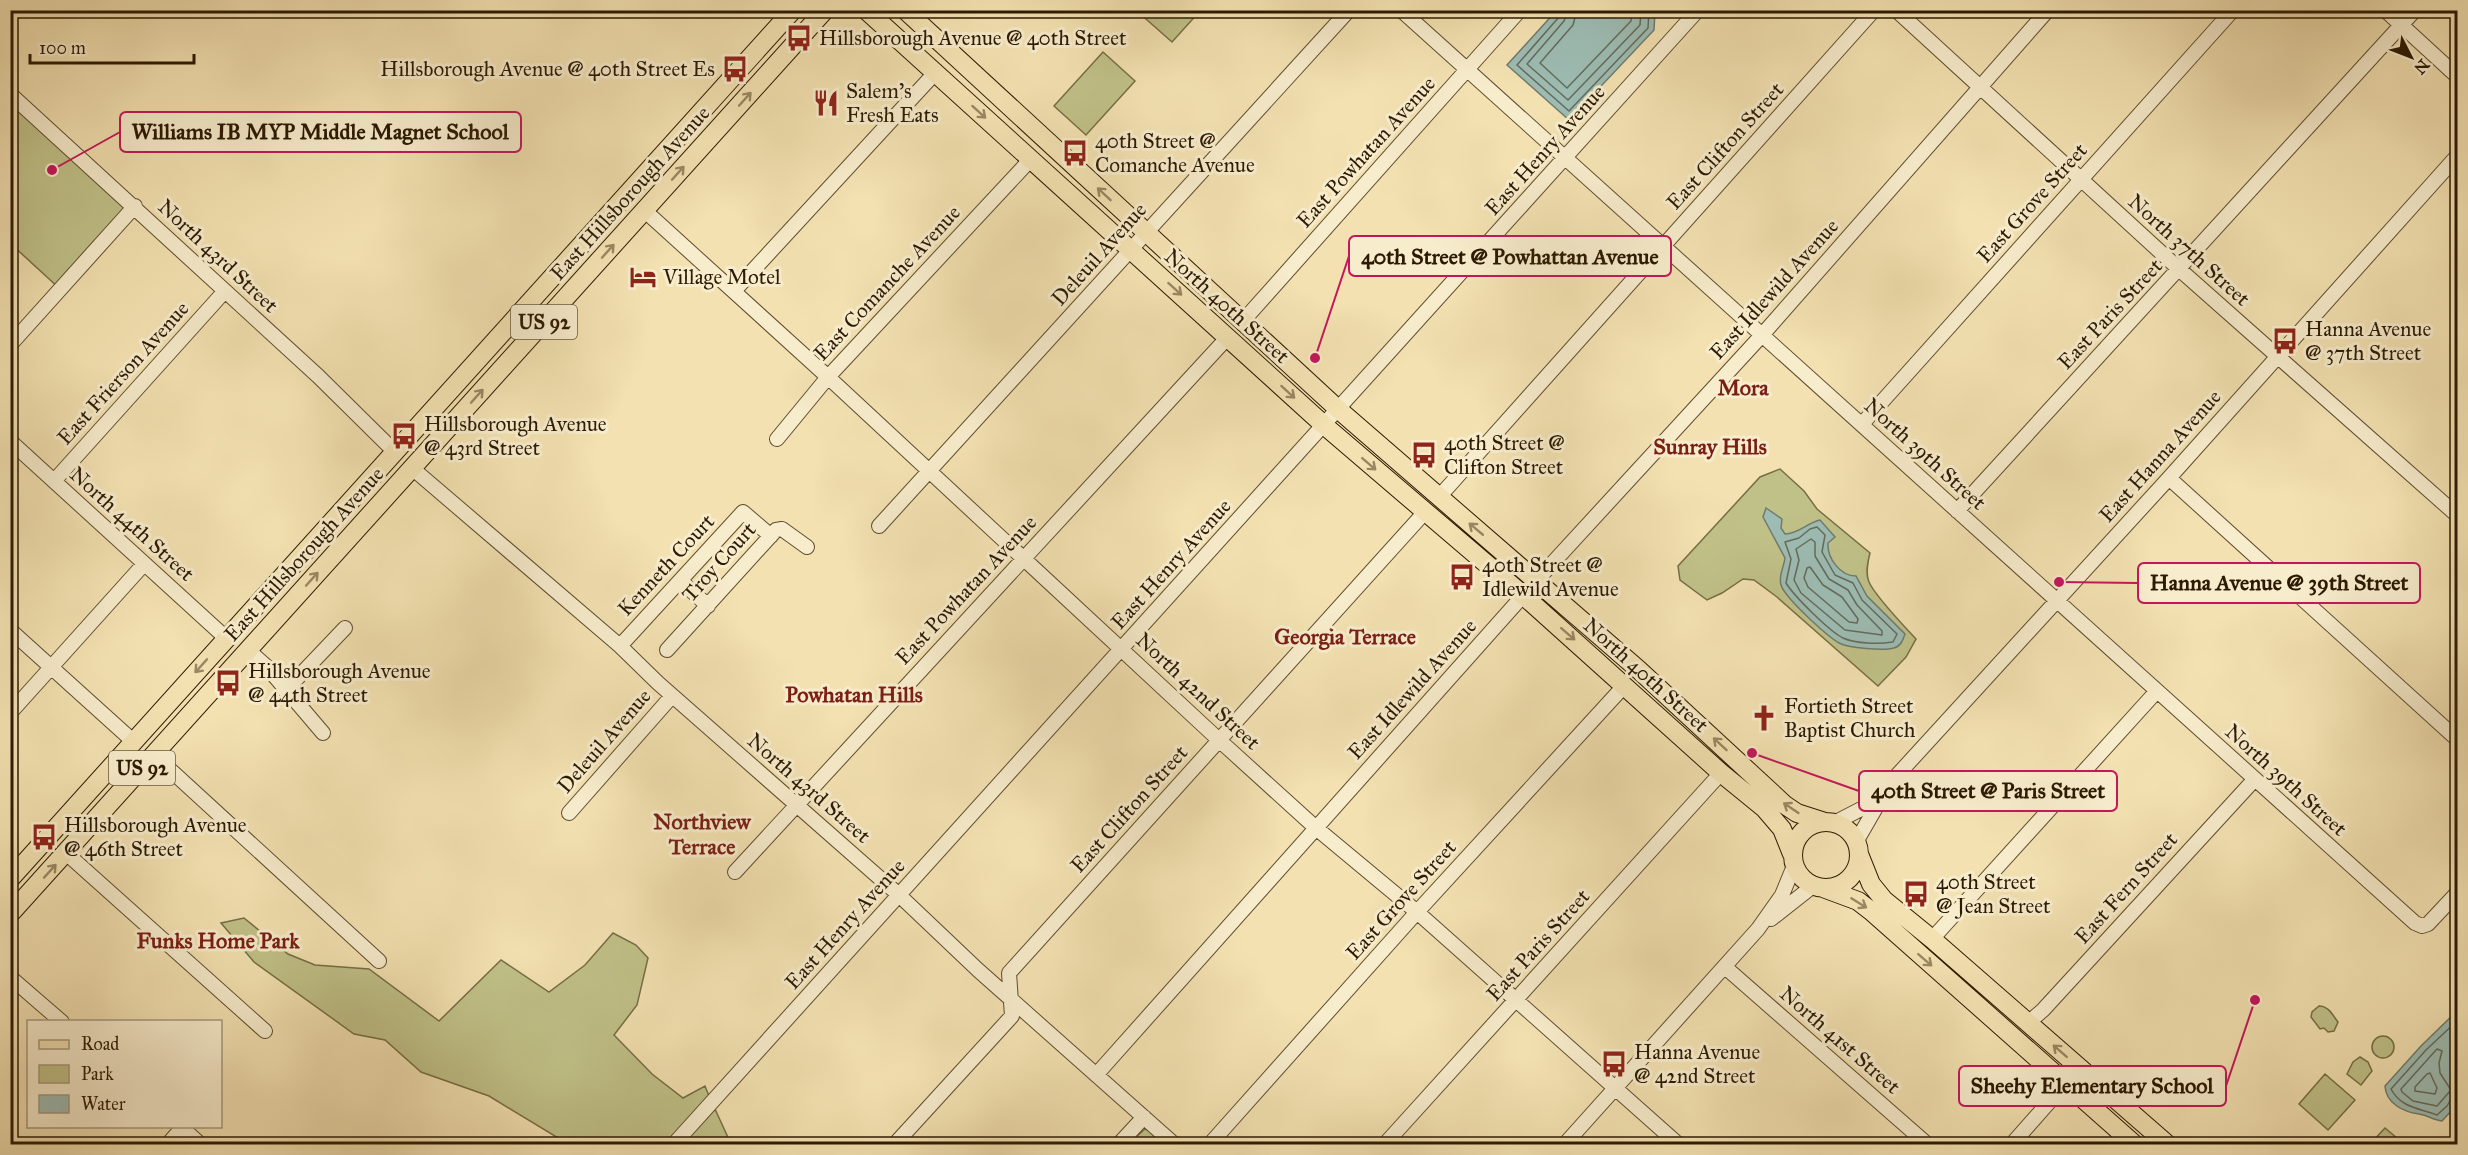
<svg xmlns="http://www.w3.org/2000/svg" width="2468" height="1155" viewBox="0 0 2468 1155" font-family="'IM FELL Great Primer',serif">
<rect width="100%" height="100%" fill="#f3e1b1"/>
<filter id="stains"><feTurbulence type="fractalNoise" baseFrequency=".00333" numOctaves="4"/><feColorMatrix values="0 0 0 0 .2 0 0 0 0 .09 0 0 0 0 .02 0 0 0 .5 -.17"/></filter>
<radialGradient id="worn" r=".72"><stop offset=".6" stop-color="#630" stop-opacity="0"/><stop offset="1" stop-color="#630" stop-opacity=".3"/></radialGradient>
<!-- green -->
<path fill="#c0c188" stroke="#766e46" stroke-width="1.5" d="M 1139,11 L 1200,10 L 1200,11 L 1172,42 L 1138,12 Z
M 1103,52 L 1135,81 L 1086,135 L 1054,106 Z
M 10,94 L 135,206 L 60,289 L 11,244 Z
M 1780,469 L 1804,491 L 1817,509 L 1870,553 C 1868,561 1865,573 1869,582 C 1875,596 1904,626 1916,639 L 1906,657 L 1878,686 L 1777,597 L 1754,580 L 1743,579 L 1722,593 L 1707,600 L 1680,580 L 1678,566 L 1760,477 Z
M 244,918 L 288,954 L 315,965 L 369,969 L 439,1021 L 501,960 L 549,992 L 585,965 L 613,933 L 636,945 L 648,958 L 637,1005 L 614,1035 L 652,1074 L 683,1098 L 705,1086 L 709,1096 L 666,1144 L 568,1144 L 489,1096 L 421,1072 L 385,1040 L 354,1034 L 254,962 L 221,923 Z
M 2319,1006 C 2329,1006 2333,1016 2338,1022 L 2334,1031 L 2328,1032 L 2324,1028 L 2320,1029 L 2311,1017 L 2312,1012 Z
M2372 1047a11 11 0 1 1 22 0a11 11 0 1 1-22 0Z
M 2360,1057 L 2368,1062 L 2372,1071 L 2361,1085 L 2347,1074 L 2353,1062 Z
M 2325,1074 L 2355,1100 L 2328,1130 L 2299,1104 Z
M 715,1109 L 731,1144 L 695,1144 L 689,1142 L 683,1144 Z
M 2385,1128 L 2403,1143 L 2402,1144 L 2370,1144 Z
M 1145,1129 L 1154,1132 L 1168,1144 L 1128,1144 Z"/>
<!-- water -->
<path fill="#9dbcb3" stroke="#707b6d" stroke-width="1.5" d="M 1556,11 L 1655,11 L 1654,30 L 1569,120 L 1507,65 Z
M 1766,508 L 1782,519 L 1781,528 L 1785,534 C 1800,533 1805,524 1820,520 L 1835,537 L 1828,543 C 1827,558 1840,576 1856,576 L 1867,596 L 1905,634 C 1903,640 1901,646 1894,648 C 1884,651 1848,648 1839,643 C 1827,636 1785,598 1781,585 C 1778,576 1784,567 1785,558 L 1763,517 Z
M 2457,1011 L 2457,1049 L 2453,1065 L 2457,1081 L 2457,1095 L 2453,1109 L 2442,1121 C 2433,1120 2427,1115 2419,1114 C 2404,1112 2386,1104 2385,1086 L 2421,1046 Z"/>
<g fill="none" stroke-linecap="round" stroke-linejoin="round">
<!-- shore -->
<path stroke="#646b5b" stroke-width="1.5" d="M 1560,10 L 1559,17 L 1517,65 L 1569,111 L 1648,28 L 1649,10
M 1568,10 L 1564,21 L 1527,64 L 1568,100 L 1640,25 L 1641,10
M 1577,10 L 1573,25 L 1540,63 L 1567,88 L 1631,21 L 1632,10
M 1817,527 L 1825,535 L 1822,552 L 1835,575 L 1853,583 L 1862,600 L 1897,634 L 1893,642 C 1879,644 1856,644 1843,638 C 1829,631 1794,596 1786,583 L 1791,559 L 1785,542 L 1799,538 L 1810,529 Z
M 1811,539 L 1815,542 L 1815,556 L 1829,579 L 1848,590 L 1857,605 L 1882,631 L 1882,635 L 1845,630 L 1801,593 L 1794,580 L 1799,560 L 1796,549 Z
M 1810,567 L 1823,585 L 1842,597 L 1858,619 L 1857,623 L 1849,622 L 1808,587 L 1804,578 L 1807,568 Z
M 2458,1020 L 2426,1050 L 2391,1089 C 2401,1108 2419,1108 2437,1115 L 2447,1106 L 2451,1099 L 2458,1097
M 2437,1049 L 2442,1051 L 2439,1063 L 2440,1073 L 2451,1090 L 2437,1106 L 2413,1101 L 2402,1092 L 2401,1089 Z
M 2430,1073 L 2437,1088 L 2435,1094 L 2415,1091 L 2415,1087 L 2427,1074 Z"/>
<!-- minor casing -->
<g stroke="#5e4c2e" stroke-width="16">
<path id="minor" d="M 1401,10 L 2415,923 L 2422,926 L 2428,924 L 2458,892
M 1896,10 L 2179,269 L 2458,516
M 2385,10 L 2458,77
M 10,94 L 318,376 L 395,452
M 644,210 L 828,377 L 1219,740 L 1316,828 L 1417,912 L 1678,1144
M 734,291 L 935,73
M 1243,321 L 1520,10
M 10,345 L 135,206
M 1862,424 L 2233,10
M 777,439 L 828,377 L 1031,159
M 10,441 L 226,638
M 412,468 L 620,646 L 658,683 L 899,895 L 978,970 L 1174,1144
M 2169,478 L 2458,740
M 54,481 L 224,292
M 1439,497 L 1874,10
M 1957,511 L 2415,10
M 879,526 L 1349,10
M 681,581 L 708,606
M 10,630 L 134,742
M 620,646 L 743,512 L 771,536
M 248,650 L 266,666 L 323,733
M 667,650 L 776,530 L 782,529 L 807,547
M 285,691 L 345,628
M 10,713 L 144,564
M 154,755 L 379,961
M 569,813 L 672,696
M 1834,823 L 1863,808 L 1891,782 L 2169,478 L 2458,155
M 1856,842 L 1882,797
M 66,853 L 265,1031
M 735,872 L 1228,337
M 1771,919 L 1813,886
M 1932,939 L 2156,692
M 1725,967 L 1927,1144
M 10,977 L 62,1022
M 2028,1023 L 2043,1010 L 2254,780
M 1096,1075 L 1537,580 L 1763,334 L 2048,10
M 180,1126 L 200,1144
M 168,1144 L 182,1128
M 674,1144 L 1698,10
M 895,1144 L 1012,1016 L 1009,973 L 1425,512
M 1119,1144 L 1144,1117
M 1210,1144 L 1417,912 L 1625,685
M 1385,1144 L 1721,773
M 1565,1144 L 1758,929 L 1782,895 L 1794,866
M 2012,1144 L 2057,1093 L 2067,1085"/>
</g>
<!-- major casing -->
<g stroke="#2c1a03" stroke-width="20">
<path id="major" d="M 866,10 L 1325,426 L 1524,596 L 1721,773 L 1764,808 L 1782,829 L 1792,854
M 905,10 L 1339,410 L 1639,670 L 1785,805 L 1797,813 L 1825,822
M1793 855a33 33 0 1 1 66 0a33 33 0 1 1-66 0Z
M 1859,854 L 1871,884 L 1884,900 L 1932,939 L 2167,1144
M 10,879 L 793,10
M 1823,888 L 1858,901 L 1871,911 L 2134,1144
M 10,914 L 825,10"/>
</g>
<!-- minor -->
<use href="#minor" stroke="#f7eccc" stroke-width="14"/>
<!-- major -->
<use href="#major" stroke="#f3e1b1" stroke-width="18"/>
</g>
<!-- one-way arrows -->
<defs><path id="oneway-shaft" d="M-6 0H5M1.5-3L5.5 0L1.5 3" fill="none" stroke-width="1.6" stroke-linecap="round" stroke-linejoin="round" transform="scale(1.5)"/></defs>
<g stroke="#998763">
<use href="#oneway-shaft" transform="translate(745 99) rotate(-48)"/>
<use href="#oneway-shaft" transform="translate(979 112) rotate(42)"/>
<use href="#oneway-shaft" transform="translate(678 173) rotate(-48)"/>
<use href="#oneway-shaft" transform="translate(1104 194) rotate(-137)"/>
<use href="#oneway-shaft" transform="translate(608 251) rotate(-48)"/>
<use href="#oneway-shaft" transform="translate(1175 289) rotate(42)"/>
<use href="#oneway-shaft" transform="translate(1288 392) rotate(42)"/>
<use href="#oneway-shaft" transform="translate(477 396) rotate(-48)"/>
<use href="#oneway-shaft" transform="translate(1369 464) rotate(41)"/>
<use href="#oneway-shaft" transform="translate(1476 529) rotate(-140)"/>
<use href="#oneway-shaft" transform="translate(312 579) rotate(-48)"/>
<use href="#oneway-shaft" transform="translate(1568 634) rotate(41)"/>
<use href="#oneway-shaft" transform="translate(201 666) rotate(132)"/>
<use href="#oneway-shaft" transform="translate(1720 744) rotate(-137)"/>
<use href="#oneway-shaft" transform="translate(1791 808) rotate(-146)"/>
<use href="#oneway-shaft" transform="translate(50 871) rotate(-48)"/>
<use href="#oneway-shaft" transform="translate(1859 903) rotate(32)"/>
<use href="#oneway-shaft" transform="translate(1925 960) rotate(41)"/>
<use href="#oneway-shaft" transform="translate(2060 1051) rotate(-139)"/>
</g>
<!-- icons -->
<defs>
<g id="bus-bare" transform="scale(2.07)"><path d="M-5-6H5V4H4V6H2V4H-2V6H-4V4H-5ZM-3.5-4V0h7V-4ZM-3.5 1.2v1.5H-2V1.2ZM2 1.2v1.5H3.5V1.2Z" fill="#8f2418" stroke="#f7eccc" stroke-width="2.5" paint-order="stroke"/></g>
<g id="restaurant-bare" transform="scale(2.07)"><path d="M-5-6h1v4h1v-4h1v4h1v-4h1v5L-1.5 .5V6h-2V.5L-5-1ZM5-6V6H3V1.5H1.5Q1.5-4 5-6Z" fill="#8f2418" stroke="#f7eccc" stroke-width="2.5" paint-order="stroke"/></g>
<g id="hotel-bare" transform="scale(2.07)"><path d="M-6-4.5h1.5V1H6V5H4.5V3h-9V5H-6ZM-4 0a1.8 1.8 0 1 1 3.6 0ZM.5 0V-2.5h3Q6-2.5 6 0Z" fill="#8f2418" stroke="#f7eccc" stroke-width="2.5" paint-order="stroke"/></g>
<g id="church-bare" transform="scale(2.07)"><path d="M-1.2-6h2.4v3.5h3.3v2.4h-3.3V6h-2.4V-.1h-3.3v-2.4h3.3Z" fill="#8f2418" stroke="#f7eccc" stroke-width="2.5" paint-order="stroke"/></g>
</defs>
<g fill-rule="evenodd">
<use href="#bus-bare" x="799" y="38"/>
<use href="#bus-bare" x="735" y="69"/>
<use href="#restaurant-bare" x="826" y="103"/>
<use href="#bus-bare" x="1075" y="153"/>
<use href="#hotel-bare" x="643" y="277"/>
<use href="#bus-bare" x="2285" y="341"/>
<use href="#bus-bare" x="404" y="436"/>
<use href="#bus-bare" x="1424" y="455"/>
<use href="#bus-bare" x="1462" y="577"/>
<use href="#bus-bare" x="228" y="683"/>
<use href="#church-bare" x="1764" y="718"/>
<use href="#bus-bare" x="44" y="837"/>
<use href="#bus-bare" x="1916" y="894"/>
<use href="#bus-bare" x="1614" y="1064"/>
</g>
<g text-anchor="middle" stroke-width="6" stroke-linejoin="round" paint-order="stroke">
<!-- shield labels -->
<g fill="#f7eccc" stroke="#69593f" stroke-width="1.5">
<rect x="511" y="305" width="66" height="34" rx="4.5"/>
<rect x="109" y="751" width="66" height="34" rx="4.5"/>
</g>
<g font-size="20" font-weight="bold" fill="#2c1a03">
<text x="544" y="329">US 92</text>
<text x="142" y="775">US 92</text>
</g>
<!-- poi labels -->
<g font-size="21" fill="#2c1a03" stroke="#f7eccc" text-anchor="start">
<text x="819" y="45">Hillsborough Avenue @ 40th Street</text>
<text x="715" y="76" text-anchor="end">Hillsborough Avenue @ 40th Street Es</text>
<text x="846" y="98">Salem’s<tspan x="846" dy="24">Fresh Eats</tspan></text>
<text x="1095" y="148">40th Street @<tspan x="1095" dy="24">Comanche Avenue</tspan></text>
<text x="663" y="284">Village Motel</text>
<text x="2305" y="336">Hanna Avenue<tspan x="2305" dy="24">@ 37th Street</tspan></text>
<text x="424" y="431">Hillsborough Avenue<tspan x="424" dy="24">@ 43rd Street</tspan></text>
<text x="1444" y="450">40th Street @<tspan x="1444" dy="24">Clifton Street</tspan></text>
<text x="1482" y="572">40th Street @<tspan x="1482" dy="24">Idlewild Avenue</tspan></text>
<text x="248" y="678">Hillsborough Avenue<tspan x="248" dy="24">@ 44th Street</tspan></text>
<text x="1784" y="713">Fortieth Street<tspan x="1784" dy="24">Baptist Church</tspan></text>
<text x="64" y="832">Hillsborough Avenue<tspan x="64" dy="24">@ 46th Street</tspan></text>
<text x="1936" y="889">40th Street<tspan x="1936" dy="24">@ Jean Street</tspan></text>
<text x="1634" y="1059">Hanna Avenue<tspan x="1634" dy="24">@ 42nd Street</tspan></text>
</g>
<!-- street labels -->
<g font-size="21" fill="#2c1a03" stroke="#f7eccc">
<text transform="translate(1725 146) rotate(-48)" y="7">East Clifton Street</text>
<text transform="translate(1545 150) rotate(-48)" y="7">East Henry Avenue</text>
<text transform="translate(1366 152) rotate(-48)" y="7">East Powhatan Avenue</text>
<text transform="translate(630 193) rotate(-48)" y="7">East Hillsborough Avenue</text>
<text transform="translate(2032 203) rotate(-48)" y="7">East Grove Street</text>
<text transform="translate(2189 250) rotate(42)" y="7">North 37th Street</text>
<text transform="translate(1099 254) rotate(-48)" y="7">Deleuil Avenue</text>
<text transform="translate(218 256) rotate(43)" y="7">North 43rd Street</text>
<text transform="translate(887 283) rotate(-47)" y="7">East Comanche Avenue</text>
<text transform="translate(1774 289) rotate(-48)" y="7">East Idlewild Avenue</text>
<text transform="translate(1227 306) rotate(42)" y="7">North 40th Street</text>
<text transform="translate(2110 314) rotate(-47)" y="7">East Paris Street</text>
<text transform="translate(123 373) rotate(-48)" y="7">East Frierson Avenue</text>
<text transform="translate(1925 454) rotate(42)" y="7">North 39th Street</text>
<text transform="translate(2160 456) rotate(-48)" y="7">East Hanna Avenue</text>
<text transform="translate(132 524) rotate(42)" y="7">North 44th Street</text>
<text transform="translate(304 554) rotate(-48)" y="7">East Hillsborough Avenue</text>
<text transform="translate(719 562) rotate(-48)" y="7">Troy Court</text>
<text transform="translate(1171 564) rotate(-48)" y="7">East Henry Avenue</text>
<text transform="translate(666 565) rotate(-47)" y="7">Kenneth Court</text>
<text transform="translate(966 590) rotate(-47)" y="7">East Powhatan Avenue</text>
<text transform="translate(1646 675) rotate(42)" y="7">North 40th Street</text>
<text transform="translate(1412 689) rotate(-48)" y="7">East Idlewild Avenue</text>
<text transform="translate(1198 691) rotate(43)" y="7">North 42nd Street</text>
<text transform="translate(604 741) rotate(-49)" y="7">Deleuil Avenue</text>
<text transform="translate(2286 780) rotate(42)" y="7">North 39th Street</text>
<text transform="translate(809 788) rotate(41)" y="7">North 43rd Street</text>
<text transform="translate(1129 809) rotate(-48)" y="7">East Clifton Street</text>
<text transform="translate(2126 888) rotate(-48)" y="7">East Fern Street</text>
<text transform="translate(1401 900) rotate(-48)" y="7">East Grove Street</text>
<text transform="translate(845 924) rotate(-48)" y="7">East Henry Avenue</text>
<text transform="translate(1538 945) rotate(-48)" y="7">East Paris Street</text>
<text transform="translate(1840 1040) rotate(41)" y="7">North 41st Street</text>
</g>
<!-- neighbourhood labels -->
<g font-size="22" font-weight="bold" fill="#7a1f14" stroke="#f7eccc">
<text x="1743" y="395">Mora</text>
<text x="1710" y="454">Sunray Hills</text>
<text x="1345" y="644">Georgia Terrace</text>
<text x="854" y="702">Powhatan Hills</text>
<text x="702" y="829">Northview<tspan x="702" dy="25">Terrace</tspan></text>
<text x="218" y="948">Funks Home Park</text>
</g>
</g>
<!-- callouts -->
<path fill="none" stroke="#c2185b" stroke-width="2" d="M52 170L120 132M1315 358L1349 256M2059 582L2138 583M1752 753L1859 791M2255 1000L2226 1086"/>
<g fill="#c2185b" stroke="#f7eccc" stroke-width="2">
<circle cx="52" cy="170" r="6"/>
<circle cx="1315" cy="358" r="6"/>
<circle cx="2059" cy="582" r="6"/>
<circle cx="1752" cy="753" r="6"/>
<circle cx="2255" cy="1000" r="6"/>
</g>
<g fill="#f7eccc" stroke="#c2185b" stroke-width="2">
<rect x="120" y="112" width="401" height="40" rx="6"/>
<rect x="1349" y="236" width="322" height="40" rx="6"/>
<rect x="2138" y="563" width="282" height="40" rx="6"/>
<rect x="1859" y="771" width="258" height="40" rx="6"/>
<rect x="1959" y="1066" width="267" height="40" rx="6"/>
</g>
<g font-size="22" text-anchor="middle" font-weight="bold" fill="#2c1a03">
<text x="320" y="139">Williams IB MYP Middle Magnet School</text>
<text x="1510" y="264">40th Street @ Powhattan Avenue</text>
<text x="2279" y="590">Hanna Avenue @ 39th Street</text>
<text x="1988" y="798">40th Street @ Paris Street</text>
<text x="2092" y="1093">Sheehy Elementary School</text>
</g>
<!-- margin -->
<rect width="2468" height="1155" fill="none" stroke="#f3e1b1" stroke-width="36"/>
<rect x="12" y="12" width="2444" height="1131" fill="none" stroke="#2c1a03" stroke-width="3"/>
<rect x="18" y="18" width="2432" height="1119" fill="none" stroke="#2c1a03" stroke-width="1.5"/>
<!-- legend -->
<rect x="27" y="1020" width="195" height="108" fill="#f7eccc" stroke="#a6987c" stroke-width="1.5"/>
<rect x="39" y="1040" width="30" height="9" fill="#f3e1b1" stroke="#a6987c" stroke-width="1.5"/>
<text x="81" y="1050" font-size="18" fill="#2c1a03">Road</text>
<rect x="39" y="1065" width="30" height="18" fill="#c0c188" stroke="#a6987c" stroke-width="1.5"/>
<text x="81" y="1080" font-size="18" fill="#2c1a03">Park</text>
<rect x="39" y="1095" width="30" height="18" fill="#9dbcb3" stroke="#a6987c" stroke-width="1.5"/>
<text x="81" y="1110" font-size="18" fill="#2c1a03">Water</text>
<!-- north arrow -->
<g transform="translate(2411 57) rotate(132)" stroke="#f7eccc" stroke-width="4.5" paint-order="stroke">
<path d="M0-4.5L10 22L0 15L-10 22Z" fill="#2c1a03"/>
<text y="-9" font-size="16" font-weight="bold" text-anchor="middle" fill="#2c1a03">N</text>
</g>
<!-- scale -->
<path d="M30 54v9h164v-9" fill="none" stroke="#2c1a03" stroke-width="3"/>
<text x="39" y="54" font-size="18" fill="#2c1a03" stroke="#f7eccc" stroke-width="4.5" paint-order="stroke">100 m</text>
<rect width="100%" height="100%" filter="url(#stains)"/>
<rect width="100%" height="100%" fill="url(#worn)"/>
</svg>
